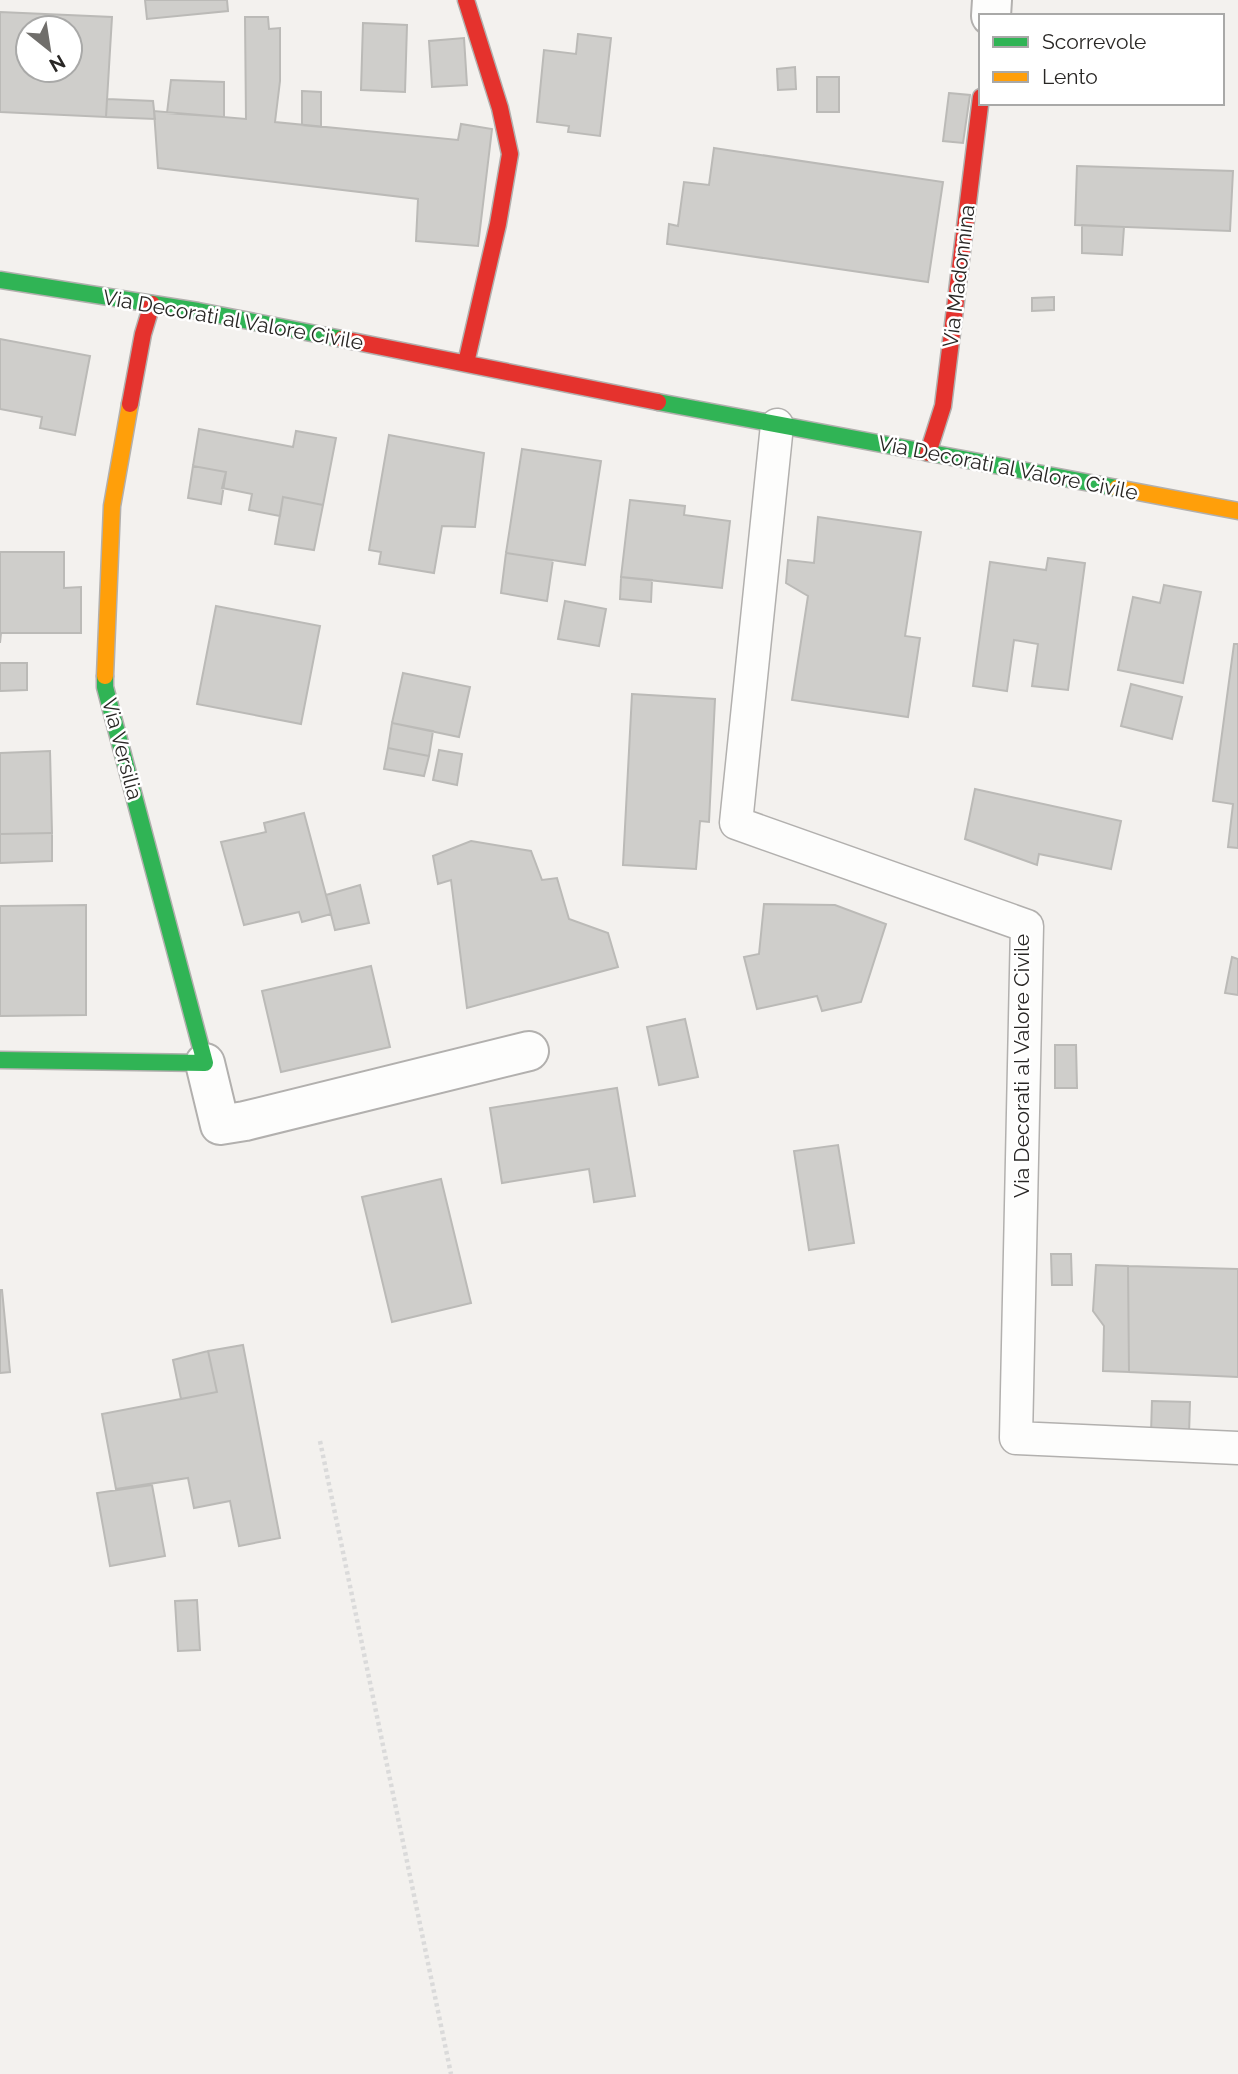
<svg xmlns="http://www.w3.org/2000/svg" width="1238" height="2074" viewBox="0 0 1238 2074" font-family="Raleway,sans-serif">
<rect width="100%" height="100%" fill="#f3f1ee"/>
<!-- building -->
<path fill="#cfcecb" stroke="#bbbab7" stroke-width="2" fill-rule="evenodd" d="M 145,0 L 227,0 L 228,11 L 147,19 Z
M 0,12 L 112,17 L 106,117 L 0,112 ZM 28,28 L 70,28 L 70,70 L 28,70 Z
M 245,17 L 268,17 L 269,29 L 280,28 L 280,81 L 275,122 L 458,140 L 461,124 L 492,129 L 478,246 L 416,241 L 418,199 L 158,168 L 154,111 L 246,119 Z
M 363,23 L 407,25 L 405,92 L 361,90 Z
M 578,34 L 611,38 L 600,136 L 568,132 L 569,126 L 537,122 L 544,50 L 576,54 Z
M 464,38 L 467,85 L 432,87 L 429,41 Z
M 795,67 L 796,89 L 778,90 L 777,69 Z
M 817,77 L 839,77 L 839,112 L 817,112 Z
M 171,80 L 224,82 L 224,117 L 167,113 Z
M 302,91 L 321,92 L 321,127 L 302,125 Z
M 949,93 L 970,95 L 963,143 L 943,141 Z
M 107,99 L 153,101 L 155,119 L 106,117 Z
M 714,148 L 943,182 L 928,282 L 667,244 L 669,224 L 678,226 L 684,182 L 709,185 Z
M 1077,166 L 1233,171 L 1230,231 L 1075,225 Z
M 1082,225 L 1124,227 L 1122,255 L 1082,253 Z
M 1054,297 L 1054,310 L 1032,311 L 1032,298 Z
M 0,339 L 90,356 L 75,435 L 40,428 L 42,417 L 0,409 Z
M 199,429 L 293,447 L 296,431 L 336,438 L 323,505 L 283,497 L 280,516 L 249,510 L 252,494 L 222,488 L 226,472 L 193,466 Z
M 389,435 L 484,453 L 475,527 L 442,526 L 434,573 L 379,564 L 381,552 L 369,550 Z
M 522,449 L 601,461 L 585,565 L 506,553 Z
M 193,466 L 226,472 L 221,504 L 188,498 Z
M 283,497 L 323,505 L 314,550 L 275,544 Z
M 630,500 L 685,506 L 684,515 L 730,521 L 722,588 L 621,577 Z
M 818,517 L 921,532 L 905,636 L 920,638 L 908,717 L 792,700 L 808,596 L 786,583 L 788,560 L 814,563 Z
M 0,552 L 64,552 L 64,588 L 81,587 L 81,633 L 1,633 L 0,643 Z
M 506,553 L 553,560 L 547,601 L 501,593 Z
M 1048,558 L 1085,563 L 1068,690 L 1032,686 L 1038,644 L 1014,640 L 1007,691 L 973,686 L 990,562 L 1046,570 Z
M 621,577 L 652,580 L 651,602 L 620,599 Z
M 1164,585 L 1201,592 L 1183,683 L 1118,670 L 1133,597 L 1160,603 Z
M 565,601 L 606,609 L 599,646 L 558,639 Z
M 216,606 L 320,626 L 301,724 L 197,704 Z
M 1234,644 L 1238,644 L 1238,848 L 1228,847 L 1233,804 L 1213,801 Z
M 0,663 L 27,663 L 27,690 L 0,691 Z
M 403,673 L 470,687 L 459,737 L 392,723 Z
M 1131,684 L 1182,697 L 1172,739 L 1121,726 Z
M 632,694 L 715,699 L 709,822 L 700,821 L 696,869 L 623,865 Z
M 392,723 L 433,731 L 429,756 L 388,748 Z
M 388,748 L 429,756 L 424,776 L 384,769 Z
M 439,750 L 462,754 L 457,785 L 433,780 Z
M 50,751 L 52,833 L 0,834 L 0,753 Z
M 975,789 L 1121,821 L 1111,869 L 1039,854 L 1037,865 L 965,839 Z
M 304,813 L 331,914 L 302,922 L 299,912 L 244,925 L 221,842 L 266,832 L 264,823 Z
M 52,833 L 52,861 L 0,863 L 0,834 Z
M 471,841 L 531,851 L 542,880 L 557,878 L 569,919 L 608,933 L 618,967 L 467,1008 L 451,880 L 438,884 L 433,856 Z
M 360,885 L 369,923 L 335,930 L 326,895 Z
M 764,904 L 835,905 L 886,924 L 861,1002 L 822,1011 L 817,996 L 757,1009 L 744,957 L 759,954 Z
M 86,905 L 86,1015 L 0,1016 L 0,906 Z
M 1232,957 L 1238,959 L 1238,995 L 1225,993 Z
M 371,966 L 390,1047 L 281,1072 L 262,991 Z
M 685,1019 L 698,1077 L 659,1085 L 647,1027 Z
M 1055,1045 L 1076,1045 L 1077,1088 L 1055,1088 Z
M 617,1088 L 635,1196 L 594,1202 L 589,1169 L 502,1183 L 490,1108 Z
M 838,1145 L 854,1243 L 809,1250 L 794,1151 Z
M 441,1179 L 471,1303 L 392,1322 L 362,1197 Z
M 1051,1254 L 1071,1254 L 1072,1285 L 1052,1285 Z
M 1096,1265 L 1128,1266 L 1129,1372 L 1103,1371 L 1104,1326 L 1093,1311 Z
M 1128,1266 L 1238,1269 L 1238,1377 L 1129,1372 Z
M 0,1290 L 2,1290 L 10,1372 L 0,1373 Z
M 243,1345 L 280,1538 L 239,1546 L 230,1501 L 194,1508 L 188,1478 L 116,1489 L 102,1414 L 217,1392 L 208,1351 Z
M 208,1351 L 217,1392 L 181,1399 L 173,1360 Z
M 1152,1401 L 1190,1402 L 1189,1434 L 1151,1433 Z
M 152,1485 L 165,1556 L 110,1566 L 97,1493 Z
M 197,1600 L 200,1650 L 178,1651 L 175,1601 Z"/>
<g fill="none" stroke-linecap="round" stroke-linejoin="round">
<!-- lane casing -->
<g stroke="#b2b0ae" stroke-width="35">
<path id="lane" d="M 777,425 L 736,823 L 1027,926 L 1016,1438 L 1238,1448"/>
</g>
<!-- street casing -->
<g stroke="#b2b0ae" stroke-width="42">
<path id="street" d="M 991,16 L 992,0
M 205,1063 L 220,1125 L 245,1121 L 529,1051"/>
</g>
<!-- fast casing -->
<g stroke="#b2b0ae" stroke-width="19">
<path id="fast" d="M 0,280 L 198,311 L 342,339
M 658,402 L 1117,488
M 0,1060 L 205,1063 L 105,687 L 105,676"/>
</g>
<!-- slow casing -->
<g stroke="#b2b0ae" stroke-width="19">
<path id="slow" d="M 1117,488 L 1238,511
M 105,676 L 112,506 L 130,404"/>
</g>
<!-- jam casing -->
<g stroke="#b2b0ae" stroke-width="19">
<path id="jam" d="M 466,0 L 500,108 L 510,154 L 498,224 L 466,363
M 342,339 L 658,402
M 130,404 L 143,334 L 152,304
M 928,453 L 943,406 L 981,97"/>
</g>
<!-- path -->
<path stroke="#dadada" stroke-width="4.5" stroke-dasharray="3.5 3.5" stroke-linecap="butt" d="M 320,1441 L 451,2074"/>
<!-- lane -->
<use href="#lane" stroke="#fdfdfc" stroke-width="32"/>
<!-- street -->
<use href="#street" stroke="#fdfdfc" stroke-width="38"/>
<!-- fast -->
<use href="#fast" stroke="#30b455" stroke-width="16"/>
<!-- slow -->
<use href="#slow" stroke="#ff9f0a" stroke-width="16"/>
<!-- jam -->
<use href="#jam" stroke="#e5322d" stroke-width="16"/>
</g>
<g text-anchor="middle" stroke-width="5" stroke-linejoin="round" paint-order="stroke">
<!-- street labels -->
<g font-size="21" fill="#292725" stroke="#fff">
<text transform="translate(959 276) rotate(-83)" y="7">Via Madonnina</text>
<text transform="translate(233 320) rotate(10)" y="7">Via Decorati al Valore Civile</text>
<text transform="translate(1008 468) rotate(11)" y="7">Via Decorati al Valore Civile</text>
<text transform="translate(122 749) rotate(75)" y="7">Via Versilia</text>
<text transform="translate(1022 1066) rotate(-90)" y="7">Via Decorati al Valore Civile</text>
</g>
</g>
<!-- legend -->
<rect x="979" y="14" width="245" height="91" fill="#ffffff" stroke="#a9a9a8" stroke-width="2"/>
<rect x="993" y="37" width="35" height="10" fill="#30b455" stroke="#a9a9a8" stroke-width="2"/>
<text x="1042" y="49" font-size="21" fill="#292725">Scorrevole</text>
<rect x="993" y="72" width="35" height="10" fill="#ff9f0a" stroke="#a9a9a8" stroke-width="2"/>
<text x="1042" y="84" font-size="21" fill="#292725">Lento</text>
<!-- north arrow -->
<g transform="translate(49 49) rotate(150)"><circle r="33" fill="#ffffff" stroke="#a9a9a8" stroke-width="2"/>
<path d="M0-5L12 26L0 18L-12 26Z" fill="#706e6b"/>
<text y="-10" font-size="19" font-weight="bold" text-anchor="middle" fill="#292725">N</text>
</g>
</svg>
